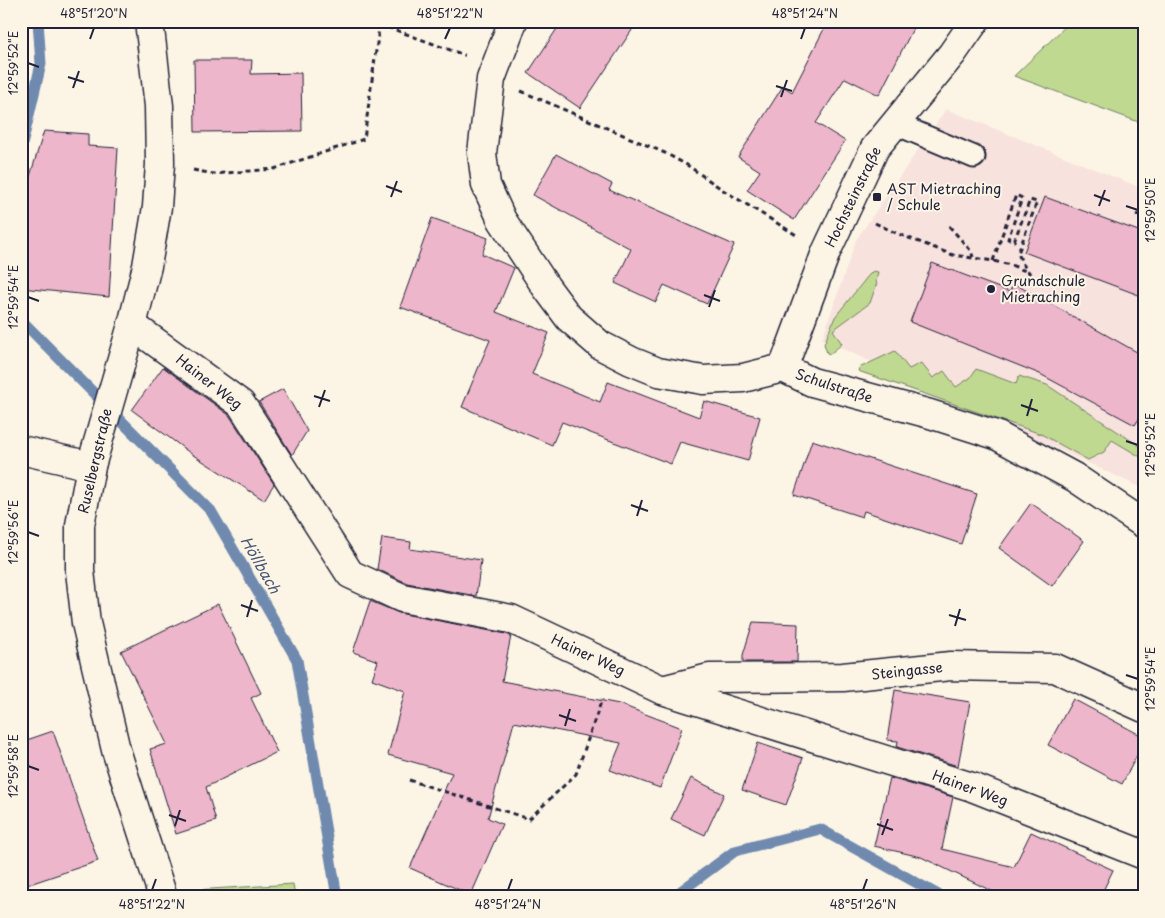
<svg xmlns="http://www.w3.org/2000/svg" width="1165" height="918" viewBox="0 0 1165 918" font-family="'Playpen Sans',sans-serif">
<rect width="100%" height="100%" fill="#fcf5e5"/>
<filter id="ink" filterUnits="userSpaceOnUse"><feTurbulence type="fractalNoise" baseFrequency=".02" numOctaves="2"/><feDisplacementMap in="SourceGraphic" scale="10" xChannelSelector="R" yChannelSelector="G"/><feConvolveMatrix kernelMatrix="1 2 1 2 8 2 1 2 1" color-interpolation-filters="sRGB"/></filter>
<g filter="url(#ink)">
<!-- built -->
<path fill="#f8e2dd" d="M 946,109 L 1144,189 L 1144,489 L 822,339 L 856,240 Z"/>
<!-- green -->
<path fill="#c0d990" stroke="#717e66" d="M 1071,21 L 1144,21 L 1144,124 L 1014,76 Z
M 873,271 L 878,272 L 876,282 L 877,283 L 870,303 L 833,330 L 842,344 L 830,354 L 827,353 L 824,344 L 835,317 L 868,276 Z
M 895,351 L 909,369 L 921,363 L 933,378 L 944,371 L 956,387 L 970,378 L 976,369 L 1016,384 L 1019,376 L 1047,385 L 1144,449 L 1144,459 L 1112,440 L 1104,452 L 1088,460 L 1041,434 L 858,371 L 859,368 Z
M 293,884 L 295,897 L 195,897 L 194,890 Z"/>
<g fill="none" stroke-linecap="round" stroke-linejoin="round">
<!-- stream -->
<path stroke="#6f8aaf" stroke-width="11" d="M 21,149 L 41,64 L 38,21
M 21,320 L 211,511 L 297,660 L 337,897
M 673,897 L 735,851 L 820,829 L 942,897"/>
</g>
<!-- building -->
<path fill="#eeb6ca" stroke="#22223b" d="M 562,21 L 638,21 L 580,108 L 528,73 Z
M 828,21 L 917,21 L 879,95 L 845,78 L 816,123 L 845,141 L 794,220 L 747,190 L 760,171 L 738,157 L 783,86 L 792,92 Z
M 194,60 L 252,60 L 251,74 L 301,73 L 302,131 L 195,132 Z
M 44,131 L 88,134 L 88,146 L 118,148 L 109,297 L 21,288 L 21,205 Z
M 556,154 L 612,184 L 609,190 L 734,245 L 707,304 L 664,285 L 656,302 L 615,283 L 631,249 L 533,195 Z
M 1045,197 L 1144,233 L 1144,297 L 1024,252 Z
M 432,218 L 488,238 L 482,254 L 514,268 L 496,312 L 549,333 L 532,374 L 600,402 L 608,382 L 699,417 L 704,401 L 760,417 L 748,461 L 680,442 L 671,464 L 562,422 L 552,445 L 462,407 L 490,340 L 400,307 Z
M 932,263 L 1010,292 L 1013,283 L 1144,356 L 1144,411 L 1135,425 L 1040,374 L 910,322 Z
M 163,367 L 229,415 L 274,484 L 264,500 L 190,453 L 132,410 Z
M 283,389 L 307,431 L 292,455 L 259,402 Z
M 812,440 L 977,494 L 961,544 L 864,511 L 862,517 L 794,495 Z
M 1031,503 L 1084,541 L 1052,586 L 999,548 Z
M 382,538 L 411,542 L 410,549 L 481,560 L 476,596 L 407,583 L 377,569 Z
M 370,601 L 399,613 L 506,634 L 511,636 L 502,681 L 619,704 L 682,728 L 660,788 L 610,770 L 621,743 L 514,722 L 488,818 L 502,824 L 471,895 L 410,868 L 452,773 L 388,755 L 405,691 L 372,679 L 378,661 L 353,652 Z
M 218,604 L 261,693 L 251,698 L 277,752 L 206,787 L 216,821 L 176,834 L 150,749 L 167,744 L 121,651 Z
M 753,622 L 798,624 L 797,662 L 743,662 L 743,655 Z
M 895,690 L 970,702 L 958,766 L 897,747 L 898,741 L 887,740 Z
M 1073,699 L 1144,737 L 1144,742 L 1122,784 L 1048,745 Z
M 53,731 L 98,861 L 21,887 L 21,742 Z
M 758,743 L 803,758 L 786,805 L 742,790 Z
M 691,778 L 724,794 L 705,835 L 671,819 Z
M 890,778 L 953,797 L 942,849 L 1014,867 L 1031,832 L 1113,870 L 1100,897 L 1004,897 L 921,857 L 874,846 Z"/>
<g fill="none" stroke-linecap="round" stroke-linejoin="round">
<!-- lane casing -->
<g stroke="#22223b" stroke-width="25">
<path id="lane" d="M 896,124 L 974,157"/>
</g>
<!-- street casing -->
<g stroke="#22223b" stroke-width="31">
<path id="street" d="M 513,21 L 491,79 L 482,153 L 486,185 L 502,220 L 546,287 L 569,318 L 600,345 L 631,361 L 658,372 L 703,380 L 743,378 L 783,368 L 812,382 L 930,414 L 996,435 L 1074,477 L 1144,524
M 132,325 L 241,404 L 350,574 L 402,598 L 511,619 L 662,690 L 972,787 L 1144,855
M 783,368 L 826,252 L 875,148 L 952,54 L 975,21
M 21,450 L 91,466
M 662,690 L 709,678 L 843,677 L 951,666 L 1055,668 L 1144,708"/>
</g>
<!-- secondary casing -->
<g stroke="#22223b" stroke-width="31">
<path id="secondary" d="M 149,21 L 159,106 L 160,164 L 157,207 L 147,266 L 132,325 L 91,466 L 80,525 L 80,571 L 86,623 L 116,750 L 163,897"/>
</g>
<!-- path -->
<path stroke="#22223b" stroke-width="3" stroke-dasharray="5 4" stroke-linecap="butt" d="M 379,24 L 464,55 L 465,55
M 521,91 L 665,153 L 687,165 L 723,190 L 798,236
M 193,170 L 214,174 L 274,169 L 364,139 L 380,21
M 1136,214 L 1144,217
M 875,223 L 896,233 L 953,255 L 993,261 L 1011,265 L 1030,273
M 949,226 L 971,251 L 973,257
M 993,261 L 1016,195 L 1022,198 L 1008,239 L 1014,241 L 1030,200 L 1037,202 L 1018,253 L 1022,263 L 1030,274
M 409,780 L 529,819 L 576,774 L 602,699"/>
<!-- lane -->
<use href="#lane" stroke="#fcf5e5" stroke-width="21"/>
<!-- street -->
<use href="#street" stroke="#fcf5e5" stroke-width="28"/>
<!-- secondary -->
<use href="#secondary" stroke="#fcf5e5" stroke-width="28"/>
</g>
</g>
<!-- ticks -->
<path fill="none" stroke="#22223b" stroke-width="2" d="M 90,39 L 94,28M 445,39 L 450,28M 801,39 L 805,28M 28,63 L 39,67M 68,77 L 84,82M 776,86 L 792,91M 73,88 L 79,71M 781,97 L 787,80M 386,186 L 402,192M 1094,195 L 1110,201M 391,197 L 397,181M 1099,206 L 1105,190M 1126,206 L 1138,210M 704,295 L 720,301M 28,297 L 39,301M 709,307 L 715,290M 314,396 L 330,401M 1021,405 L 1038,411M 319,407 L 325,390M 1027,416 L 1032,399M 1126,441 L 1138,445M 631,505 L 648,511M 637,516 L 642,500M 28,532 L 39,536M 241,605 L 258,611M 949,615 L 966,620M 247,617 L 252,600M 955,626 L 960,609M 1126,675 L 1138,679M 559,715 L 576,721M 565,726 L 570,709M 28,766 L 39,770M 169,815 L 186,821M 877,824 L 893,830M 175,826 L 180,810M 882,835 L 888,819M 152,890 L 156,879M 508,890 L 512,879M 863,890 L 867,879"/>
<!-- markers -->
<g fill="#22223b" stroke="#fcf5e5" stroke-width="2">
<rect x="872" y="192" width="10" height="10" rx="2.5"/>
<circle cx="991" cy="289" r="5"/>
</g>
<g text-anchor="middle" stroke-width="4" stroke-linejoin="round" paint-order="stroke">
<!-- poi labels -->
<g font-size="14" fill="#22223b" stroke="#fcf5e5" text-anchor="start">
<text x="887" y="194">AST Mietraching<tspan x="887" dy="16">/ Schule</tspan></text>
<text x="1001" y="286">Grundschule<tspan x="1001" dy="16">Mietraching</tspan></text>
</g>
<!-- street labels -->
<g font-size="14" fill="#22223b" stroke="#fcf5e5">
<text transform="translate(853 197) rotate(-64)" y="5">Hochsteinstraße</text>
<text transform="translate(209 382) rotate(38)" y="5">Hainer Weg</text>
<text transform="translate(834 386) rotate(18)" y="5">Schulstraße</text>
<text transform="translate(95 461) rotate(-77)" y="5">Ruselbergstraße</text>
<text transform="translate(588 655) rotate(25)" y="5">Hainer Weg</text>
<text transform="translate(907 671) rotate(-6)" y="5">Steingasse</text>
<text transform="translate(970 788) rotate(20)" y="5">Hainer Weg</text>
</g>
<!-- water labels -->
<g font-size="15" font-style="italic" fill="#485675" stroke="#fcf5e5">
<text transform="translate(260 565) rotate(60)" y="5">Höllbach</text>
</g>
</g>
<!-- margin -->
<rect width="1165" height="918" fill="none" stroke="#fcf5e5" stroke-width="55"/>
<rect x="28" y="28" width="1110" height="862" fill="none" stroke="#22223b" stroke-width="2"/>
<g font-size="12" text-anchor="middle" fill="#22223b">
<text x="94" y="18">48°51'20"N</text>
<text x="450" y="18">48°51'22"N</text>
<text x="805" y="18">48°51'24"N</text>
<text transform="translate(14 63) rotate(-90)" y="4">12°59'52"E</text>
<text transform="translate(1151 210) rotate(-90)" y="4">12°59'50"E</text>
<text transform="translate(14 297) rotate(-90)" y="4">12°59'54"E</text>
<text transform="translate(1151 445) rotate(-90)" y="4">12°59'52"E</text>
<text transform="translate(14 532) rotate(-90)" y="4">12°59'56"E</text>
<text transform="translate(1151 679) rotate(-90)" y="4">12°59'54"E</text>
<text transform="translate(14 766) rotate(-90)" y="4">12°59'58"E</text>
<text x="152" y="909">48°51'22"N</text>
<text x="508" y="909">48°51'24"N</text>
<text x="863" y="909">48°51'26"N</text>
</g>
</svg>
